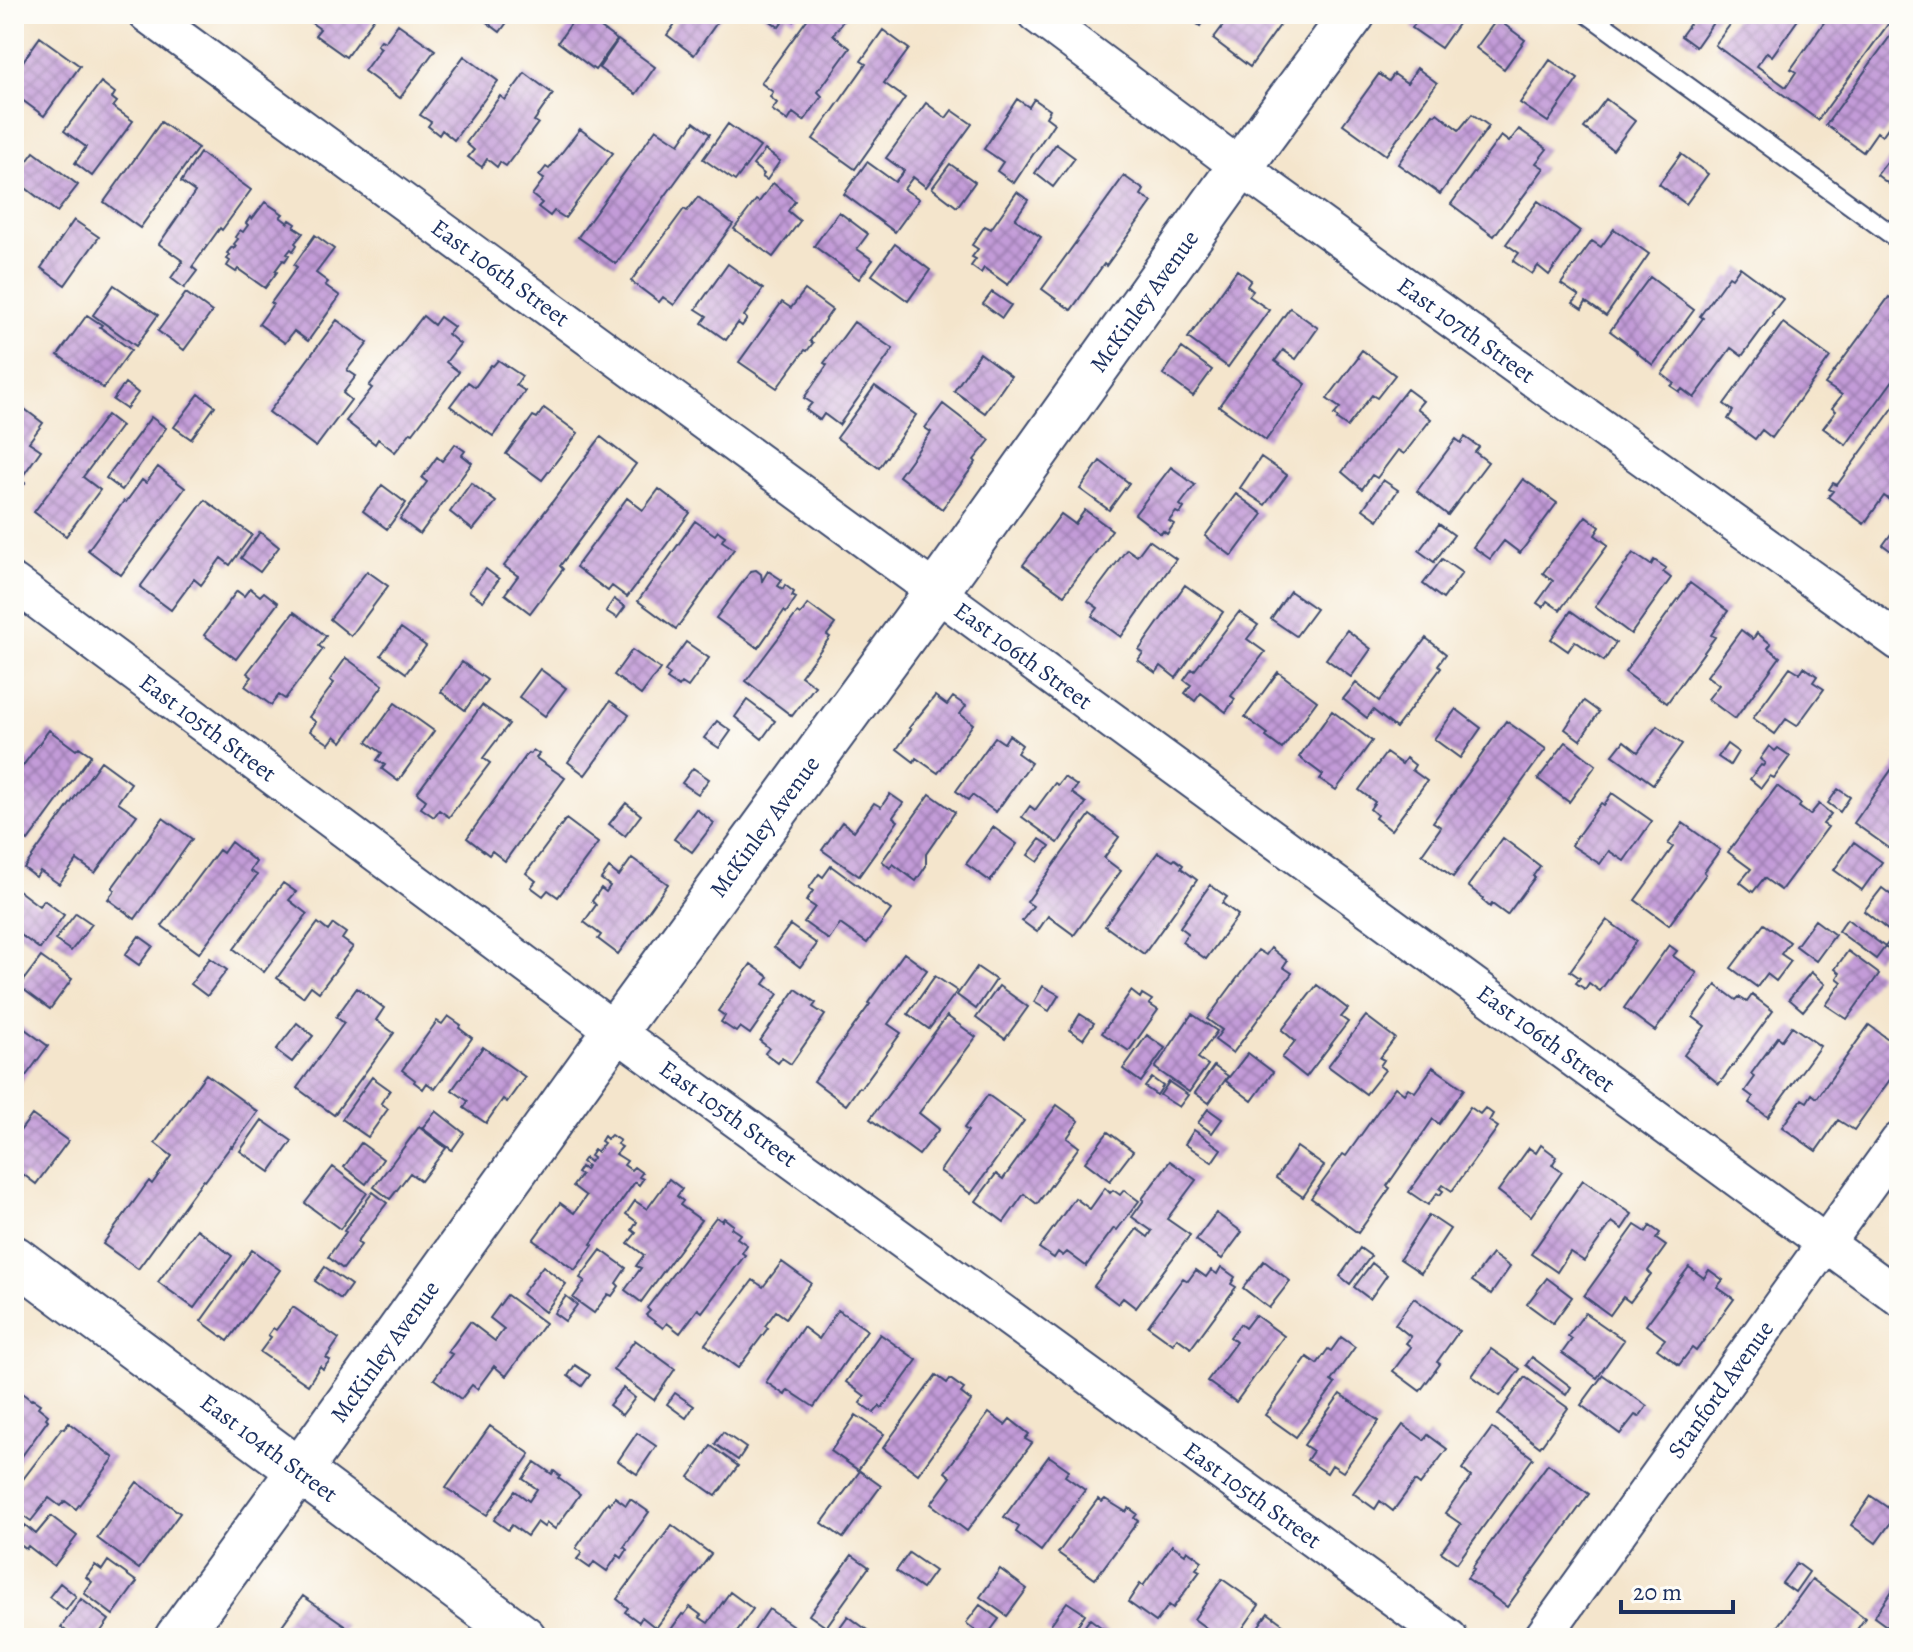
<svg xmlns="http://www.w3.org/2000/svg" width="1913" height="1652" viewBox="0 0 1913 1652" font-family="Alegreya,serif">
<defs>
<pattern id="building-cross-hatch" width="8" height="8" patternUnits="userSpaceOnUse" patternTransform="scale(2)"><rect width="8" height="8" fill="#c39bd8"/><path d="M0 0l8 8M0 8l8-8" fill="none" stroke="#9e7fb2"/></pattern>
</defs>
<rect width="100%" height="100%" fill="#fdfcf7"/>
<filter id="ink" filterUnits="userSpaceOnUse"><feTurbulence type="fractalNoise" baseFrequency=".0125" numOctaves="2"/><feDisplacementMap in="SourceGraphic" scale="16" xChannelSelector="R" yChannelSelector="G"/><feConvolveMatrix kernelMatrix="1 2 1 2 8 2 1 2 1" color-interpolation-filters="sRGB"/></filter>
<filter id="wash" filterUnits="userSpaceOnUse"><feTurbulence type="fractalNoise" baseFrequency=".006" numOctaves="4" result="noise"/><feDisplacementMap in="SourceGraphic" scale="32" xChannelSelector="R" yChannelSelector="G"/><feGaussianBlur stdDeviation="1.8" result="paint"/><feColorMatrix in="noise" values="0 0 0 0 0 0 0 0 0 0 0 0 0 0 0 0 0 1.4 0 .05"/><feComposite in="paint" operator="in"/></filter>
<g filter="url(#wash)">
<rect width="100%" height="100%" fill="#f4e5cc"/>
<g id="blocks">
<!-- building -->
<path fill="url(#building-cross-hatch)" d="M 299,14 L 377,14 L 346,57 L 315,35 L 320,29 Z
M 476,14 L 513,14 L 500,32 Z
M 578,14 L 582,14 L 617,40 L 595,70 L 558,42 Z
M 682,14 L 723,14 L 694,55 L 667,35 Z
M 761,14 L 799,14 L 794,21 L 787,16 L 779,27 Z
M 811,14 L 848,14 L 833,35 L 850,48 L 818,92 L 822,96 L 804,121 L 793,113 L 788,121 L 772,110 L 777,103 L 770,97 L 773,92 L 761,83 Z
M 1184,14 L 1208,14 L 1200,26 Z
M 1232,14 L 1274,14 L 1283,21 L 1250,67 L 1213,39 Z
M 1422,14 L 1465,14 L 1441,48 L 1412,28 Z
M 1697,14 L 1719,14 L 1696,47 L 1681,36 Z
M 1738,14 L 1802,14 L 1772,56 L 1767,52 L 1757,66 L 1786,87 L 1796,72 L 1791,69 L 1830,14 L 1889,14 L 1899,22 L 1899,112 L 1882,136 L 1877,132 L 1863,152 L 1826,125 L 1896,28 L 1889,23 L 1818,120 L 1715,45 Z
M 1497,19 L 1525,40 L 1504,69 L 1476,48 Z
M 398,24 L 435,50 L 400,98 L 364,71 L 381,48 L 377,45 L 381,40 L 385,42 Z
M 883,30 L 909,49 L 884,83 L 905,98 L 855,169 L 813,139 L 866,64 L 861,61 Z
M 40,37 L 80,66 L 44,116 L 14,94 L 14,74 Z
M 618,40 L 655,67 L 636,94 L 599,68 Z
M 464,56 L 498,81 L 454,140 L 442,130 L 439,135 L 428,126 L 431,122 L 420,115 Z
M 1550,60 L 1578,79 L 1548,122 L 1520,103 Z
M 1417,68 L 1437,83 L 1386,155 L 1343,124 L 1379,74 L 1389,81 L 1394,74 L 1407,83 Z
M 525,73 L 553,94 L 534,121 L 538,123 L 506,166 L 500,162 L 497,167 L 487,159 L 482,167 L 468,157 L 474,150 L 466,143 L 500,96 L 505,100 Z
M 101,82 L 115,93 L 112,98 L 117,102 L 113,107 L 133,121 L 92,176 L 75,163 L 86,147 L 64,131 Z
M 1017,99 L 1029,107 L 1034,99 L 1050,110 L 1046,117 L 1054,123 L 1014,183 L 997,171 L 1003,162 L 984,149 Z
M 1606,99 L 1635,121 L 1613,150 L 1584,128 Z
M 926,103 L 946,118 L 952,110 L 972,124 L 926,187 L 913,177 L 904,189 L 919,199 L 895,232 L 844,194 L 867,162 L 895,182 L 904,171 L 886,158 Z
M 1437,113 L 1459,130 L 1472,114 L 1489,126 L 1440,194 L 1398,164 L 1433,114 L 1435,115 Z
M 161,122 L 198,148 L 140,228 L 104,202 Z
M 694,122 L 710,134 L 616,264 L 578,237 L 656,129 L 679,144 Z
M 728,124 L 760,147 L 735,181 L 703,159 Z
M 580,129 L 613,153 L 565,218 L 554,211 L 550,216 L 538,207 L 542,203 L 532,195 L 544,179 L 539,176 L 546,167 L 549,169 Z
M 1519,129 L 1547,149 L 1536,163 L 1544,168 L 1494,236 L 1451,204 L 1501,136 L 1509,142 Z
M 1056,144 L 1075,158 L 1053,187 L 1035,173 Z
M 1899,146 L 1899,192 L 1877,175 Z
M 765,150 L 780,161 L 767,180 L 762,177 L 764,174 L 753,165 Z
M 34,152 L 78,185 L 57,212 L 14,179 Z
M 200,153 L 251,190 L 222,230 L 220,228 L 192,267 L 197,271 L 184,288 L 171,278 L 183,261 L 159,244 L 195,192 L 181,182 Z
M 1681,154 L 1708,174 L 1686,204 L 1659,184 Z
M 950,164 L 975,182 L 957,207 L 932,188 Z
M 1124,176 L 1144,190 L 1141,195 L 1152,202 L 1106,266 L 1104,264 L 1071,310 L 1042,289 Z
M 773,183 L 795,201 L 788,211 L 800,221 L 773,257 L 734,229 L 756,200 L 759,202 Z
M 1017,192 L 1028,200 L 1015,219 L 1041,237 L 1008,285 L 984,268 L 981,273 L 971,266 L 976,259 L 972,257 L 978,249 L 972,245 L 985,226 L 991,229 Z
M 698,197 L 733,224 L 674,305 L 663,297 L 659,302 L 631,281 L 684,209 L 687,211 Z
M 1538,201 L 1580,231 L 1549,275 L 1538,266 L 1532,274 L 1513,261 L 1519,253 L 1506,244 Z
M 265,202 L 283,214 L 280,217 L 288,223 L 290,220 L 296,224 L 294,227 L 303,233 L 295,243 L 297,245 L 293,251 L 291,249 L 287,254 L 289,255 L 285,261 L 283,260 L 275,271 L 277,272 L 265,288 L 238,269 L 236,272 L 227,266 L 230,261 L 227,259 L 230,255 L 227,253 L 232,247 L 234,249 L 236,246 L 234,244 L 238,239 L 235,237 L 240,230 L 243,232 L 248,225 L 246,223 L 250,217 L 252,219 Z
M 839,212 L 868,234 L 857,249 L 873,260 L 859,279 L 814,246 Z
M 74,220 L 99,237 L 65,285 L 41,268 Z
M 1614,229 L 1649,254 L 1606,316 L 1586,302 L 1582,309 L 1573,303 L 1579,296 L 1561,284 L 1592,241 L 1601,247 Z
M 315,235 L 334,249 L 316,273 L 328,282 L 325,285 L 340,296 L 308,341 L 294,331 L 285,343 L 259,324 L 273,304 L 271,303 L 297,267 L 294,265 Z
M 895,244 L 930,270 L 908,301 L 872,275 Z
M 728,264 L 763,289 L 744,316 L 747,319 L 742,326 L 738,323 L 726,340 L 702,323 L 707,316 L 696,309 Z
M 1740,267 L 1783,299 L 1772,313 L 1773,314 L 1742,356 L 1731,348 L 1694,398 L 1682,389 L 1680,392 L 1671,386 L 1674,383 L 1662,374 L 1703,318 L 1700,316 L 1729,276 L 1732,278 Z
M 1237,270 L 1251,280 L 1247,286 L 1253,291 L 1249,296 L 1269,310 L 1228,367 L 1188,338 Z
M 1650,277 L 1694,310 L 1653,365 L 1636,352 L 1637,351 L 1610,331 Z
M 114,285 L 158,315 L 136,346 L 93,315 Z
M 805,290 L 832,310 L 810,341 L 813,343 L 807,351 L 805,350 L 777,388 L 739,362 L 782,302 L 791,308 Z
M 992,292 L 1011,305 L 1002,318 L 983,304 Z
M 186,293 L 212,312 L 184,350 L 158,331 Z
M 1889,297 L 1899,304 L 1899,312 L 1893,320 L 1899,325 L 1899,372 L 1846,445 L 1823,428 L 1836,411 L 1832,408 L 1842,395 L 1825,384 Z
M 1290,308 L 1318,328 L 1296,359 L 1283,350 L 1275,361 L 1306,384 L 1266,440 L 1219,406 Z
M 87,315 L 102,325 L 100,327 L 131,350 L 103,388 L 58,355 Z
M 423,316 L 434,325 L 440,317 L 454,327 L 448,334 L 460,344 L 446,362 L 459,372 L 413,433 L 411,432 L 395,452 L 378,439 L 375,444 L 346,421 L 372,388 L 369,386 Z
M 337,320 L 368,343 L 347,370 L 356,376 L 343,393 L 351,400 L 316,447 L 269,412 Z
M 854,322 L 893,349 L 839,425 L 824,414 L 820,420 L 806,410 L 812,403 L 804,398 L 827,365 L 824,363 Z
M 1783,323 L 1830,357 L 1772,438 L 1762,430 L 1755,439 L 1728,419 L 1733,411 L 1724,404 Z
M 1182,348 L 1212,370 L 1193,396 L 1163,374 Z
M 1362,350 L 1395,375 L 1377,398 L 1372,395 L 1347,427 L 1337,420 L 1338,418 L 1334,415 L 1340,408 L 1327,399 L 1358,358 L 1357,357 Z
M 980,353 L 1011,376 L 985,413 L 954,391 Z
M 498,360 L 522,376 L 516,385 L 525,391 L 493,436 L 450,406 L 468,382 L 475,387 L 491,365 L 493,366 Z
M 125,383 L 138,393 L 126,409 L 113,400 Z
M 875,386 L 916,415 L 879,468 L 837,438 Z
M 1407,389 L 1423,401 L 1417,408 L 1431,419 L 1404,454 L 1398,450 L 1377,478 L 1372,475 L 1362,489 L 1342,472 Z
M 199,394 L 215,406 L 191,439 L 174,427 Z
M 1899,400 L 1899,490 L 1891,501 L 1884,496 L 1864,524 L 1828,497 L 1833,491 L 1829,489 L 1833,483 L 1837,485 Z
M 943,404 L 990,440 L 974,460 L 976,462 L 942,509 L 899,476 L 931,432 L 925,428 Z
M 22,407 L 43,423 L 29,442 L 41,450 L 20,480 L 25,483 L 14,498 L 14,418 Z
M 544,408 L 578,433 L 542,480 L 506,454 L 533,416 L 537,418 Z
M 107,415 L 121,426 L 83,477 L 100,490 L 66,536 L 34,512 Z
M 151,417 L 166,428 L 122,490 L 106,478 Z
M 601,437 L 636,464 L 560,566 L 563,569 L 530,613 L 505,594 L 518,576 L 504,566 Z
M 1465,437 L 1479,447 L 1475,452 L 1488,462 L 1448,515 L 1417,491 L 1456,439 L 1461,443 Z
M 455,444 L 465,451 L 462,455 L 472,463 L 420,534 L 400,519 L 427,482 L 422,478 L 437,457 L 442,461 Z
M 1261,457 L 1287,475 L 1265,505 L 1240,488 Z
M 1100,461 L 1129,483 L 1109,510 L 1080,489 Z
M 158,467 L 185,488 L 121,575 L 88,550 L 124,501 L 126,502 L 142,480 L 146,483 Z
M 1171,467 L 1195,485 L 1180,505 L 1184,508 L 1180,514 L 1176,512 L 1169,521 L 1174,524 L 1167,534 L 1163,531 L 1161,534 L 1135,514 Z
M 1523,479 L 1557,503 L 1520,553 L 1504,541 L 1490,559 L 1473,547 Z
M 1383,480 L 1398,490 L 1378,520 L 1363,509 Z
M 471,483 L 496,502 L 473,530 L 450,512 Z
M 382,485 L 406,503 L 387,529 L 363,511 Z
M 659,489 L 690,513 L 627,597 L 612,586 L 608,591 L 576,567 L 627,498 L 643,510 Z
M 1236,494 L 1263,514 L 1232,556 L 1205,536 Z
M 205,500 L 252,535 L 230,565 L 221,558 L 201,585 L 194,579 L 171,610 L 140,587 Z
M 1085,510 L 1112,530 L 1064,595 L 1023,565 L 1061,514 L 1075,524 Z
M 1586,516 L 1600,527 L 1595,535 L 1608,545 L 1560,610 L 1547,601 L 1543,607 L 1537,603 L 1553,581 L 1543,573 Z
M 695,521 L 715,535 L 718,531 L 725,536 L 722,541 L 734,549 L 676,629 L 638,601 Z
M 1899,523 L 1899,557 L 1883,545 Z
M 1439,524 L 1454,535 L 1434,562 L 1419,551 Z
M 260,532 L 279,547 L 260,572 L 241,558 Z
M 1149,540 L 1176,559 L 1121,637 L 1092,616 L 1098,608 L 1088,601 L 1127,549 L 1137,556 Z
M 1633,553 L 1651,565 L 1654,560 L 1666,568 L 1663,572 L 1671,578 L 1631,634 L 1595,607 Z
M 1442,559 L 1462,573 L 1443,599 L 1423,584 Z
M 486,569 L 499,579 L 483,601 L 469,591 Z
M 756,570 L 761,574 L 762,581 L 768,571 L 782,580 L 778,586 L 783,589 L 785,585 L 794,592 L 792,596 L 796,598 L 786,613 L 784,611 L 758,648 L 716,618 L 751,571 Z
M 367,571 L 388,586 L 351,636 L 330,619 Z
M 1690,583 L 1728,611 L 1711,635 L 1715,637 L 1667,703 L 1625,672 Z
M 1185,585 L 1223,612 L 1176,678 L 1161,666 L 1156,673 L 1138,660 L 1143,653 L 1139,650 Z
M 250,588 L 260,596 L 264,592 L 278,603 L 236,659 L 204,635 L 237,591 L 244,596 Z
M 1290,591 L 1316,609 L 1296,636 L 1271,619 Z
M 614,599 L 625,607 L 617,618 L 606,611 Z
M 808,604 L 835,624 L 827,635 L 830,637 L 801,676 L 815,686 L 792,716 L 746,681 L 797,613 L 800,615 Z
M 1571,611 L 1616,643 L 1604,661 L 1575,641 L 1568,651 L 1551,639 Z
M 294,612 L 326,636 L 319,646 L 323,649 L 285,699 L 279,695 L 271,705 L 245,686 L 252,677 L 247,673 Z
M 1239,612 L 1258,625 L 1247,639 L 1265,652 L 1231,696 L 1235,699 L 1226,712 L 1201,693 L 1195,701 L 1185,693 L 1191,685 L 1184,680 L 1192,669 L 1194,671 Z
M 401,628 L 426,646 L 406,673 L 381,655 Z
M 1347,630 L 1371,649 L 1351,677 L 1326,659 Z
M 1741,630 L 1753,639 L 1757,633 L 1771,644 L 1768,648 L 1780,657 L 1735,719 L 1708,699 L 1719,685 L 1707,676 Z
M 1426,638 L 1446,654 L 1438,665 L 1441,668 L 1396,728 L 1373,710 L 1367,718 L 1343,699 L 1356,683 L 1379,701 Z
M 686,642 L 709,658 L 688,687 L 682,683 L 679,687 L 667,679 L 670,675 L 665,671 Z
M 632,650 L 660,669 L 641,695 L 614,675 Z
M 346,658 L 383,685 L 342,742 L 335,736 L 329,744 L 310,731 L 316,722 L 309,717 L 334,683 L 330,680 Z
M 462,662 L 487,680 L 465,710 L 441,692 Z
M 1790,667 L 1800,673 L 1804,667 L 1817,676 L 1813,682 L 1824,689 L 1797,726 L 1786,719 L 1775,734 L 1753,718 Z
M 540,669 L 566,688 L 545,716 L 519,697 Z
M 1278,672 L 1317,701 L 1282,749 L 1266,737 L 1268,734 L 1245,717 Z
M 935,696 L 947,705 L 953,697 L 966,706 L 960,714 L 973,724 L 938,773 L 916,758 L 914,762 L 897,749 L 911,729 L 909,728 Z
M 747,700 L 775,721 L 762,739 L 735,717 Z
M 610,701 L 629,715 L 585,775 L 568,762 Z
M 1584,701 L 1599,712 L 1580,740 L 1565,729 Z
M 395,703 L 434,731 L 398,781 L 382,769 L 385,765 L 377,760 L 382,753 L 367,742 Z
M 482,705 L 509,724 L 483,758 L 490,763 L 449,817 L 439,810 L 434,817 L 421,808 L 426,800 L 417,793 Z
M 1456,709 L 1481,728 L 1460,758 L 1434,739 Z
M 1332,711 L 1372,741 L 1336,790 L 1320,779 L 1323,775 L 1299,757 Z
M 717,721 L 731,731 L 719,748 L 704,738 Z
M 1506,721 L 1546,749 L 1453,877 L 1422,854 L 1441,827 L 1433,822 Z
M 1657,726 L 1682,744 L 1653,784 L 1613,755 L 1624,741 L 1638,752 Z
M 49,730 L 76,750 L 79,747 L 91,755 L 28,841 L 14,830 L 14,778 Z
M 1009,735 L 1022,745 L 1017,753 L 1031,763 L 996,812 L 972,795 L 968,800 L 956,791 L 995,737 L 1004,743 Z
M 1566,742 L 1596,765 L 1569,802 L 1538,779 Z
M 1727,744 L 1738,752 L 1730,765 L 1718,757 Z
M 1769,746 L 1775,751 L 1778,748 L 1790,756 L 1774,778 L 1770,776 L 1761,788 L 1750,779 L 1761,765 L 1763,766 L 1765,763 L 1760,759 Z
M 533,750 L 539,754 L 536,758 L 565,778 L 505,861 L 492,851 L 489,855 L 467,838 L 528,753 L 530,754 Z
M 1386,753 L 1402,764 L 1406,758 L 1415,765 L 1412,770 L 1427,781 L 1391,830 L 1375,818 L 1377,815 L 1370,809 L 1375,802 L 1359,790 Z
M 1899,759 L 1899,840 L 1892,850 L 1854,823 Z
M 101,761 L 131,783 L 118,802 L 137,815 L 95,873 L 77,860 L 59,884 L 40,871 L 36,877 L 24,868 Z
M 693,768 L 709,779 L 698,794 L 682,783 Z
M 1064,777 L 1077,786 L 1072,793 L 1086,803 L 1058,843 L 1022,817 L 1030,806 L 1035,810 L 1055,783 L 1058,785 Z
M 1777,786 L 1801,804 L 1799,807 L 1810,815 L 1819,804 L 1831,814 L 1823,824 L 1828,827 L 1781,890 L 1764,878 L 1753,892 L 1740,882 L 1751,869 L 1728,852 Z
M 1838,789 L 1850,797 L 1840,812 L 1828,803 Z
M 1612,793 L 1652,821 L 1624,861 L 1609,851 L 1600,864 L 1571,845 L 1601,803 L 1604,805 Z
M 890,794 L 903,803 L 893,817 L 898,821 L 859,876 L 822,850 L 842,822 L 854,831 L 874,803 L 881,807 Z
M 930,794 L 955,812 L 926,854 L 926,866 L 916,881 L 893,864 L 890,868 L 882,861 Z
M 626,803 L 641,815 L 625,836 L 609,824 Z
M 696,809 L 714,823 L 692,852 L 674,839 Z
M 1090,815 L 1119,837 L 1104,858 L 1121,871 L 1074,935 L 1048,916 L 1037,932 L 1022,921 L 1033,906 L 1027,902 Z
M 163,818 L 192,839 L 135,919 L 108,899 L 115,890 L 112,888 Z
M 566,819 L 598,843 L 558,897 L 548,890 L 543,896 L 531,887 L 536,881 L 526,873 Z
M 1683,823 L 1720,850 L 1704,872 L 1706,874 L 1669,925 L 1635,900 L 1673,847 L 1668,844 Z
M 993,827 L 1017,844 L 990,881 L 966,864 Z
M 1503,838 L 1540,866 L 1533,876 L 1535,877 L 1507,915 L 1492,904 L 1490,907 L 1482,900 L 1483,898 L 1468,886 Z
M 1040,839 L 1050,846 L 1038,862 L 1028,855 Z
M 231,842 L 256,862 L 250,871 L 257,875 L 199,953 L 162,926 L 219,850 L 223,853 Z
M 1854,842 L 1882,862 L 1862,890 L 1834,870 Z
M 1158,852 L 1173,861 L 1175,859 L 1183,865 L 1181,868 L 1197,880 L 1144,954 L 1105,926 Z
M 632,858 L 668,884 L 618,954 L 598,939 L 601,935 L 584,922 L 596,905 L 592,901 L 601,888 L 606,892 L 610,886 L 601,879 L 609,868 L 619,876 Z
M 831,866 L 891,910 L 867,943 L 840,924 L 829,940 L 804,922 L 815,907 L 806,901 L 813,891 L 809,888 L 819,874 L 823,877 Z
M 283,883 L 296,892 L 289,900 L 307,914 L 264,972 L 234,949 Z
M 1210,885 L 1227,897 L 1222,903 L 1238,915 L 1206,959 L 1182,942 L 1188,933 L 1180,927 Z
M 14,887 L 39,906 L 44,900 L 64,915 L 40,949 L 14,930 Z
M 1882,888 L 1899,901 L 1899,957 L 1885,947 L 1894,935 L 1864,911 Z
M 76,913 L 92,924 L 71,951 L 55,940 Z
M 1847,919 L 1885,947 L 1876,959 L 1838,931 Z
M 1607,920 L 1636,941 L 1600,991 L 1589,983 L 1585,989 L 1576,983 L 1580,978 L 1570,971 Z
M 1815,920 L 1835,935 L 1816,961 L 1796,946 Z
M 318,923 L 328,931 L 333,924 L 346,933 L 342,939 L 353,947 L 319,992 L 311,986 L 303,997 L 277,978 Z
M 1764,924 L 1790,942 L 1781,954 L 1791,961 L 1776,981 L 1767,974 L 1757,987 L 1731,968 Z
M 790,925 L 817,944 L 800,967 L 774,947 Z
M 139,936 L 153,946 L 139,965 L 125,955 Z
M 1669,945 L 1677,951 L 1673,956 L 1697,973 L 1655,1031 L 1624,1008 Z
M 1271,948 L 1287,961 L 1283,967 L 1292,973 L 1233,1053 L 1215,1040 L 1222,1030 L 1207,1019 L 1258,950 L 1266,955 Z
M 1848,951 L 1879,974 L 1847,1019 L 1826,1005 L 1842,982 L 1837,978 L 1840,973 L 1835,969 Z
M 904,953 L 927,970 L 888,1024 L 901,1033 L 861,1088 L 859,1087 L 846,1105 L 814,1081 L 870,1004 L 868,1003 Z
M 41,957 L 72,979 L 50,1009 L 19,986 Z
M 210,958 L 227,970 L 207,996 L 191,984 Z
M 751,964 L 769,977 L 764,984 L 778,994 L 750,1034 L 740,1027 L 736,1032 L 721,1022 L 725,1016 L 718,1011 Z
M 977,967 L 996,980 L 976,1009 L 957,995 Z
M 1811,972 L 1825,984 L 1803,1011 L 1789,999 Z
M 935,976 L 957,991 L 929,1029 L 908,1014 Z
M 1317,985 L 1348,1009 L 1341,1017 L 1348,1022 L 1306,1077 L 1282,1058 L 1295,1041 L 1282,1030 Z
M 1716,985 L 1736,1000 L 1739,997 L 1747,1002 L 1752,995 L 1773,1011 L 1719,1084 L 1684,1055 L 1705,1026 L 1693,1017 Z
M 999,986 L 1028,1007 L 1005,1039 L 976,1018 Z
M 1043,986 L 1059,995 L 1049,1011 L 1034,1002 Z
M 357,988 L 384,1008 L 376,1020 L 394,1033 L 334,1115 L 297,1088 L 344,1023 L 336,1017 Z
M 796,989 L 816,1003 L 813,1007 L 825,1015 L 791,1064 L 782,1058 L 778,1063 L 765,1053 L 769,1048 L 760,1041 Z
M 1131,991 L 1140,998 L 1142,994 L 1152,1000 L 1149,1004 L 1158,1010 L 1129,1051 L 1102,1033 Z
M 1080,1014 L 1094,1023 L 1083,1039 L 1070,1030 Z
M 1192,1014 L 1217,1031 L 1198,1058 L 1208,1065 L 1189,1092 L 1155,1068 Z
M 448,1016 L 461,1025 L 459,1028 L 472,1038 L 435,1089 L 427,1083 L 423,1089 L 414,1082 L 415,1080 L 402,1070 L 437,1021 L 442,1024 Z
M 947,1016 L 976,1037 L 919,1113 L 939,1129 L 919,1155 L 870,1119 Z
M 1366,1016 L 1395,1038 L 1380,1058 L 1384,1060 L 1380,1066 L 1385,1070 L 1366,1094 L 1328,1066 Z
M 14,1021 L 48,1046 L 14,1092 Z
M 297,1023 L 313,1036 L 292,1062 L 276,1050 Z
M 1869,1025 L 1899,1047 L 1899,1067 L 1854,1130 L 1838,1120 L 1816,1151 L 1782,1127 L 1802,1099 L 1807,1102 L 1812,1094 L 1817,1098 Z
M 1792,1026 L 1820,1046 L 1768,1117 L 1749,1103 L 1753,1097 L 1745,1091 L 1755,1077 L 1751,1074 L 1778,1037 L 1782,1040 Z
M 1147,1035 L 1165,1048 L 1141,1082 L 1123,1069 Z
M 483,1047 L 525,1077 L 507,1102 L 503,1099 L 486,1123 L 464,1108 L 468,1101 L 452,1090 Z
M 1248,1053 L 1273,1072 L 1252,1101 L 1226,1081 Z
M 1214,1066 L 1228,1076 L 1209,1103 L 1195,1093 Z
M 1433,1067 L 1464,1089 L 1439,1124 L 1433,1119 L 1387,1186 L 1390,1188 L 1358,1233 L 1311,1198 L 1343,1154 L 1346,1156 L 1395,1087 L 1404,1094 L 1408,1088 L 1415,1092 Z
M 206,1074 L 258,1112 L 232,1147 L 231,1146 L 205,1181 L 203,1180 L 138,1269 L 103,1244 L 149,1181 L 152,1184 L 172,1156 L 155,1143 Z
M 372,1077 L 390,1090 L 381,1103 L 388,1109 L 368,1137 L 342,1119 Z
M 1152,1078 L 1163,1086 L 1157,1095 L 1145,1087 Z
M 1169,1082 L 1188,1095 L 1179,1107 L 1160,1095 Z
M 988,1095 L 1024,1121 L 971,1194 L 940,1171 L 968,1131 L 964,1128 Z
M 1057,1105 L 1079,1121 L 1067,1138 L 1079,1147 L 1037,1204 L 1024,1194 L 1004,1222 L 976,1201 L 996,1174 L 1003,1179 Z
M 1470,1107 L 1480,1114 L 1485,1108 L 1493,1114 L 1489,1121 L 1498,1127 L 1452,1191 L 1443,1185 L 1440,1189 L 1443,1191 L 1440,1195 L 1437,1193 L 1428,1205 L 1409,1192 Z
M 1208,1109 L 1222,1119 L 1212,1133 L 1198,1123 Z
M 436,1111 L 464,1133 L 452,1150 L 422,1128 Z
M 32,1115 L 68,1141 L 36,1184 L 24,1175 L 19,1182 L 14,1178 L 14,1139 Z
M 262,1120 L 292,1141 L 270,1172 L 240,1151 Z
M 419,1127 L 446,1148 L 421,1181 L 410,1173 L 390,1199 L 374,1187 Z
M 1194,1130 L 1221,1149 L 1212,1162 L 1185,1144 Z
M 1108,1132 L 1133,1151 L 1110,1181 L 1085,1162 Z
M 611,1135 L 620,1141 L 617,1144 L 622,1147 L 616,1154 L 627,1161 L 624,1165 L 631,1170 L 634,1167 L 642,1173 L 639,1177 L 643,1179 L 639,1185 L 635,1182 L 591,1244 L 593,1245 L 575,1270 L 533,1240 L 560,1203 L 574,1213 L 586,1196 L 573,1186 L 581,1175 L 577,1173 L 581,1167 L 585,1170 L 587,1166 L 582,1162 L 585,1158 L 590,1162 L 593,1158 L 590,1156 L 594,1150 L 597,1152 L 604,1143 L 601,1141 L 604,1136 L 607,1139 Z
M 361,1143 L 383,1159 L 366,1184 L 344,1167 Z
M 1541,1145 L 1557,1157 L 1552,1165 L 1562,1172 L 1531,1216 L 1498,1191 L 1529,1148 L 1536,1153 Z
M 1297,1147 L 1324,1166 L 1303,1197 L 1276,1178 Z
M 1170,1161 L 1196,1180 L 1167,1219 L 1190,1235 L 1136,1308 L 1123,1298 L 1118,1304 L 1094,1286 L 1137,1229 L 1148,1237 L 1152,1231 L 1132,1217 L 1144,1200 L 1142,1199 Z
M 333,1167 L 367,1193 L 340,1229 L 305,1203 Z
M 669,1179 L 682,1189 L 677,1196 L 683,1201 L 680,1205 L 701,1220 L 641,1302 L 625,1290 L 641,1268 L 636,1266 L 644,1255 L 628,1243 L 636,1233 L 632,1230 L 637,1222 L 626,1214 L 635,1201 L 647,1209 Z
M 1583,1180 L 1632,1214 L 1622,1229 L 1612,1222 L 1584,1261 L 1570,1252 L 1557,1272 L 1531,1254 Z
M 1105,1188 L 1110,1193 L 1113,1190 L 1120,1195 L 1124,1190 L 1139,1201 L 1117,1230 L 1114,1228 L 1086,1266 L 1067,1252 L 1063,1256 L 1058,1252 L 1054,1258 L 1039,1248 L 1075,1198 L 1090,1209 Z
M 373,1192 L 387,1203 L 357,1242 L 361,1245 L 343,1269 L 328,1257 L 346,1232 L 344,1231 Z
M 1216,1213 L 1242,1232 L 1222,1259 L 1196,1240 Z
M 1429,1215 L 1450,1229 L 1421,1273 L 1400,1259 Z
M 716,1217 L 722,1221 L 724,1218 L 733,1225 L 731,1228 L 740,1234 L 737,1238 L 747,1245 L 742,1253 L 745,1255 L 702,1312 L 698,1309 L 680,1333 L 667,1323 L 663,1328 L 646,1315 L 650,1311 L 647,1308 Z
M 1635,1225 L 1646,1232 L 1650,1226 L 1660,1233 L 1656,1239 L 1666,1246 L 1648,1271 L 1651,1274 L 1630,1302 L 1623,1297 L 1610,1315 L 1584,1296 Z
M 197,1229 L 232,1256 L 194,1308 L 158,1282 Z
M 1360,1248 L 1371,1256 L 1350,1284 L 1340,1276 Z
M 252,1250 L 280,1270 L 228,1341 L 201,1321 Z
M 601,1250 L 626,1268 L 616,1283 L 619,1286 L 612,1296 L 608,1294 L 594,1313 L 573,1298 L 585,1281 L 580,1278 Z
M 1492,1254 L 1510,1267 L 1491,1294 L 1472,1281 Z
M 1264,1261 L 1290,1281 L 1269,1308 L 1243,1288 Z
M 782,1262 L 811,1283 L 786,1318 L 776,1311 L 765,1326 L 768,1328 L 738,1368 L 705,1344 L 753,1280 L 763,1287 Z
M 1372,1263 L 1387,1275 L 1370,1299 L 1354,1287 Z
M 543,1266 L 566,1284 L 545,1312 L 522,1294 Z
M 325,1267 L 351,1285 L 341,1299 L 315,1281 Z
M 1221,1267 L 1235,1277 L 1231,1284 L 1236,1287 L 1191,1348 L 1177,1338 L 1173,1344 L 1148,1326 L 1183,1278 L 1188,1281 L 1196,1270 L 1206,1277 L 1211,1270 L 1217,1274 Z
M 1689,1267 L 1704,1278 L 1709,1270 L 1723,1280 L 1717,1287 L 1734,1299 L 1696,1351 L 1692,1348 L 1679,1365 L 1657,1349 L 1665,1339 L 1646,1325 Z
M 1547,1278 L 1572,1297 L 1553,1323 L 1527,1304 Z
M 507,1295 L 545,1323 L 506,1376 L 494,1366 L 477,1389 L 472,1385 L 461,1399 L 434,1379 L 452,1354 L 448,1352 L 470,1322 L 495,1341 L 504,1329 L 490,1318 Z
M 566,1296 L 577,1305 L 565,1321 L 554,1313 Z
M 1414,1298 L 1459,1331 L 1437,1362 L 1440,1364 L 1420,1391 L 1393,1371 L 1411,1347 L 1406,1343 L 1411,1337 L 1395,1324 Z
M 293,1307 L 339,1339 L 326,1358 L 330,1360 L 323,1369 L 320,1366 L 308,1385 L 260,1352 L 271,1337 L 268,1335 L 273,1328 L 276,1330 Z
M 838,1310 L 867,1330 L 814,1407 L 788,1390 L 785,1395 L 766,1382 L 803,1327 L 819,1339 Z
M 1585,1313 L 1624,1340 L 1597,1378 L 1562,1353 L 1572,1339 L 1568,1336 Z
M 1255,1315 L 1284,1336 L 1236,1402 L 1207,1381 L 1236,1342 L 1230,1337 L 1240,1324 L 1245,1328 Z
M 880,1334 L 917,1360 L 882,1408 L 880,1406 L 874,1413 L 860,1403 L 865,1396 L 846,1382 Z
M 1341,1337 L 1355,1347 L 1331,1381 L 1335,1384 L 1296,1437 L 1265,1415 L 1307,1357 L 1317,1364 L 1328,1349 L 1331,1351 Z
M 635,1340 L 675,1369 L 654,1400 L 613,1370 Z
M 1491,1349 L 1520,1369 L 1500,1396 L 1472,1376 Z
M 1532,1357 L 1571,1387 L 1566,1395 L 1526,1365 Z
M 575,1365 L 590,1375 L 582,1386 L 568,1376 Z
M 936,1375 L 947,1383 L 950,1379 L 964,1389 L 961,1393 L 971,1401 L 918,1474 L 883,1448 Z
M 1603,1375 L 1647,1406 L 1639,1417 L 1635,1415 L 1620,1434 L 1581,1405 Z
M 1525,1377 L 1568,1408 L 1540,1447 L 1498,1415 Z
M 14,1387 L 31,1400 L 32,1399 L 40,1404 L 38,1407 L 48,1415 L 46,1418 L 48,1420 L 14,1467 Z
M 623,1388 L 635,1398 L 622,1415 L 609,1405 Z
M 675,1393 L 694,1406 L 686,1418 L 667,1404 Z
M 1340,1394 L 1379,1421 L 1343,1472 L 1332,1465 L 1327,1473 L 1307,1460 L 1313,1451 L 1304,1445 Z
M 989,1413 L 1005,1425 L 1010,1419 L 1029,1434 L 1025,1439 L 1032,1443 L 967,1531 L 931,1504 L 951,1477 L 945,1472 Z
M 856,1415 L 884,1434 L 858,1470 L 831,1451 Z
M 69,1423 L 114,1458 L 76,1509 L 65,1501 L 60,1506 L 49,1498 L 31,1521 L 14,1509 L 14,1491 L 62,1428 L 64,1429 Z
M 1403,1425 L 1424,1440 L 1428,1435 L 1447,1449 L 1420,1485 L 1415,1481 L 1393,1511 L 1380,1501 L 1375,1509 L 1353,1493 Z
M 490,1426 L 530,1454 L 487,1515 L 446,1488 Z
M 1492,1428 L 1533,1458 L 1457,1563 L 1441,1552 L 1461,1524 L 1445,1513 L 1471,1477 L 1462,1469 Z
M 723,1432 L 746,1448 L 738,1460 L 715,1444 Z
M 637,1433 L 656,1446 L 637,1474 L 618,1461 Z
M 711,1446 L 738,1466 L 716,1496 L 689,1477 Z
M 1049,1456 L 1069,1470 L 1065,1476 L 1085,1490 L 1041,1551 L 1016,1532 L 1019,1527 L 1004,1517 Z
M 535,1462 L 552,1474 L 554,1471 L 560,1476 L 558,1478 L 580,1494 L 555,1529 L 547,1523 L 544,1527 L 537,1522 L 527,1536 L 512,1525 L 508,1530 L 494,1520 L 515,1491 L 529,1501 L 537,1489 L 523,1479 Z
M 1548,1464 L 1589,1494 L 1507,1607 L 1467,1578 L 1474,1569 L 1472,1568 Z
M 860,1471 L 881,1486 L 843,1538 L 822,1523 Z
M 137,1482 L 180,1513 L 139,1569 L 97,1538 Z
M 1871,1496 L 1897,1514 L 1876,1543 L 1851,1525 Z
M 615,1497 L 626,1505 L 630,1499 L 649,1512 L 624,1547 L 627,1550 L 622,1558 L 618,1555 L 607,1571 L 594,1562 L 590,1568 L 577,1559 L 582,1553 L 576,1548 L 608,1502 L 610,1504 Z
M 1098,1499 L 1102,1502 L 1105,1499 L 1126,1512 L 1129,1508 L 1137,1514 L 1134,1518 L 1138,1521 L 1095,1579 L 1058,1553 Z
M 51,1516 L 77,1536 L 54,1566 L 28,1546 L 26,1549 L 14,1540 L 25,1525 L 36,1534 Z
M 672,1525 L 711,1554 L 656,1628 L 642,1617 L 639,1622 L 625,1612 L 628,1608 L 617,1599 Z
M 1172,1545 L 1185,1554 L 1187,1550 L 1202,1561 L 1196,1569 L 1200,1571 L 1173,1608 L 1169,1605 L 1156,1622 L 1128,1602 L 1140,1584 L 1143,1586 Z
M 909,1553 L 935,1571 L 922,1589 L 896,1571 Z
M 852,1555 L 869,1567 L 826,1627 L 809,1615 Z
M 108,1561 L 137,1582 L 113,1615 L 84,1593 L 92,1582 L 86,1577 L 95,1565 L 102,1570 Z
M 1797,1563 L 1809,1572 L 1795,1592 L 1782,1583 Z
M 1000,1569 L 1027,1589 L 1007,1616 L 980,1597 Z
M 1222,1579 L 1259,1605 L 1236,1638 L 1220,1638 L 1194,1619 Z
M 1812,1579 L 1865,1618 L 1851,1638 L 1769,1638 Z
M 1899,1581 L 1899,1635 L 1874,1617 Z
M 60,1583 L 76,1596 L 66,1610 L 49,1597 Z
M 730,1592 L 753,1609 L 732,1638 L 665,1638 L 682,1614 L 684,1615 L 690,1607 L 701,1615 L 699,1617 L 708,1623 Z
M 303,1596 L 346,1626 L 338,1638 L 273,1638 Z
M 81,1599 L 109,1620 L 96,1638 L 75,1638 L 61,1627 Z
M 1067,1602 L 1085,1614 L 1069,1638 L 1055,1638 L 1046,1631 Z
M 980,1605 L 999,1619 L 985,1638 L 966,1623 Z
M 769,1609 L 799,1630 L 794,1638 L 749,1638 Z
M 1268,1613 L 1299,1636 L 1297,1638 L 1250,1638 Z
M 848,1616 L 867,1630 L 861,1638 L 832,1638 Z
M 1090,1619 L 1116,1638 L 1076,1638 Z"/>
</g>
</g>
<g filter="url(#ink)">
<use href="#blocks" fill-opacity="0" stroke="#3c4a6e" stroke-width="2"/>
<g fill="none" stroke-linecap="round" stroke-linejoin="round">
<!-- service casing -->
<g stroke="#3c4a6e" stroke-width="22">
<path id="service" d="M 1588,14 L 1899,240"/>
</g>
<!-- minor casing -->
<g stroke="#3c4a6e" stroke-width="40">
<g id="minor">
<path id="s1" d="M 147,14 L 1899,1297"/>
<path id="s2" d="M 1036,14 L 1240,167 L 1899,642"/>
<path id="s3" d="M 14,583 L 615,1031 L 1449,1638"/>
<path id="s4" d="M 1542,1638 L 1899,1141"/>
</g>
</g>
<!-- tertiary casing -->
<g stroke="#3c4a6e" stroke-width="48">
<g id="tertiary">
<path id="s5" d="M 14,1258 L 524,1638"/>
<path id="s6" d="M 177,1638 L 299,1471 L 615,1031 L 936,592 L 1240,167 L 1353,14"/>
</g>
</g>
<!-- service -->
<use href="#service" stroke="#fff" stroke-width="18"/>
<!-- minor -->
<use href="#minor" stroke="#fff" stroke-width="36"/>
<!-- tertiary -->
<use href="#tertiary" stroke="#fff" stroke-width="44"/>
</g>
</g>
<g text-anchor="middle" stroke-width="6" stroke-linejoin="round" paint-order="stroke">
<!-- street labels -->
<g font-size="24" fill="#1b2f5e" stroke="#fdfcf7">
<text dy="8" stroke="none"><textPath href="#s1" startOffset="438">East 106th Street</textPath></text>
<text dy="8" stroke="none"><textPath href="#s6" startOffset="1650">McKinley Avenue</textPath></text>
<text dy="8" stroke="none"><textPath href="#s2" startOffset="534">East 107th Street</textPath></text>
<text dy="8" stroke="none"><textPath href="#s1" startOffset="1086">East 106th Street</textPath></text>
<text dy="8" stroke="none"><textPath href="#s3" startOffset="242">East 105th Street</textPath></text>
<text dy="8" stroke="none"><textPath href="#s6" startOffset="1002">McKinley Avenue</textPath></text>
<text dy="8" stroke="none"><textPath href="#s1" startOffset="1734">East 106th Street</textPath></text>
<text dy="8" stroke="none"><textPath href="#s3" startOffset="890">East 105th Street</textPath></text>
<text dy="8" stroke="none"><textPath href="#s6" startOffset="354">McKinley Avenue</textPath></text>
<text dy="8" stroke="none"><textPath href="#s4" startOffset="306">Stanford Avenue</textPath></text>
<text dy="8" stroke="none"><textPath href="#s5" startOffset="318">East 104th Street</textPath></text>
<text dy="8" stroke="none"><textPath href="#s3" startOffset="1538">East 105th Street</textPath></text>
</g>
</g>
<!-- margin -->
<rect width="1913" height="1652" fill="none" stroke="#fdfcf7" stroke-width="48"/>
<!-- scale -->
<path d="M1621 1600v12h112v-12" fill="none" stroke="#1b2f5e" stroke-width="4"/>
<text x="1633" y="1600" font-size="24" fill="#1b2f5e" stroke="#fdfcf7" stroke-width="6" paint-order="stroke">20 m</text>
</svg>
